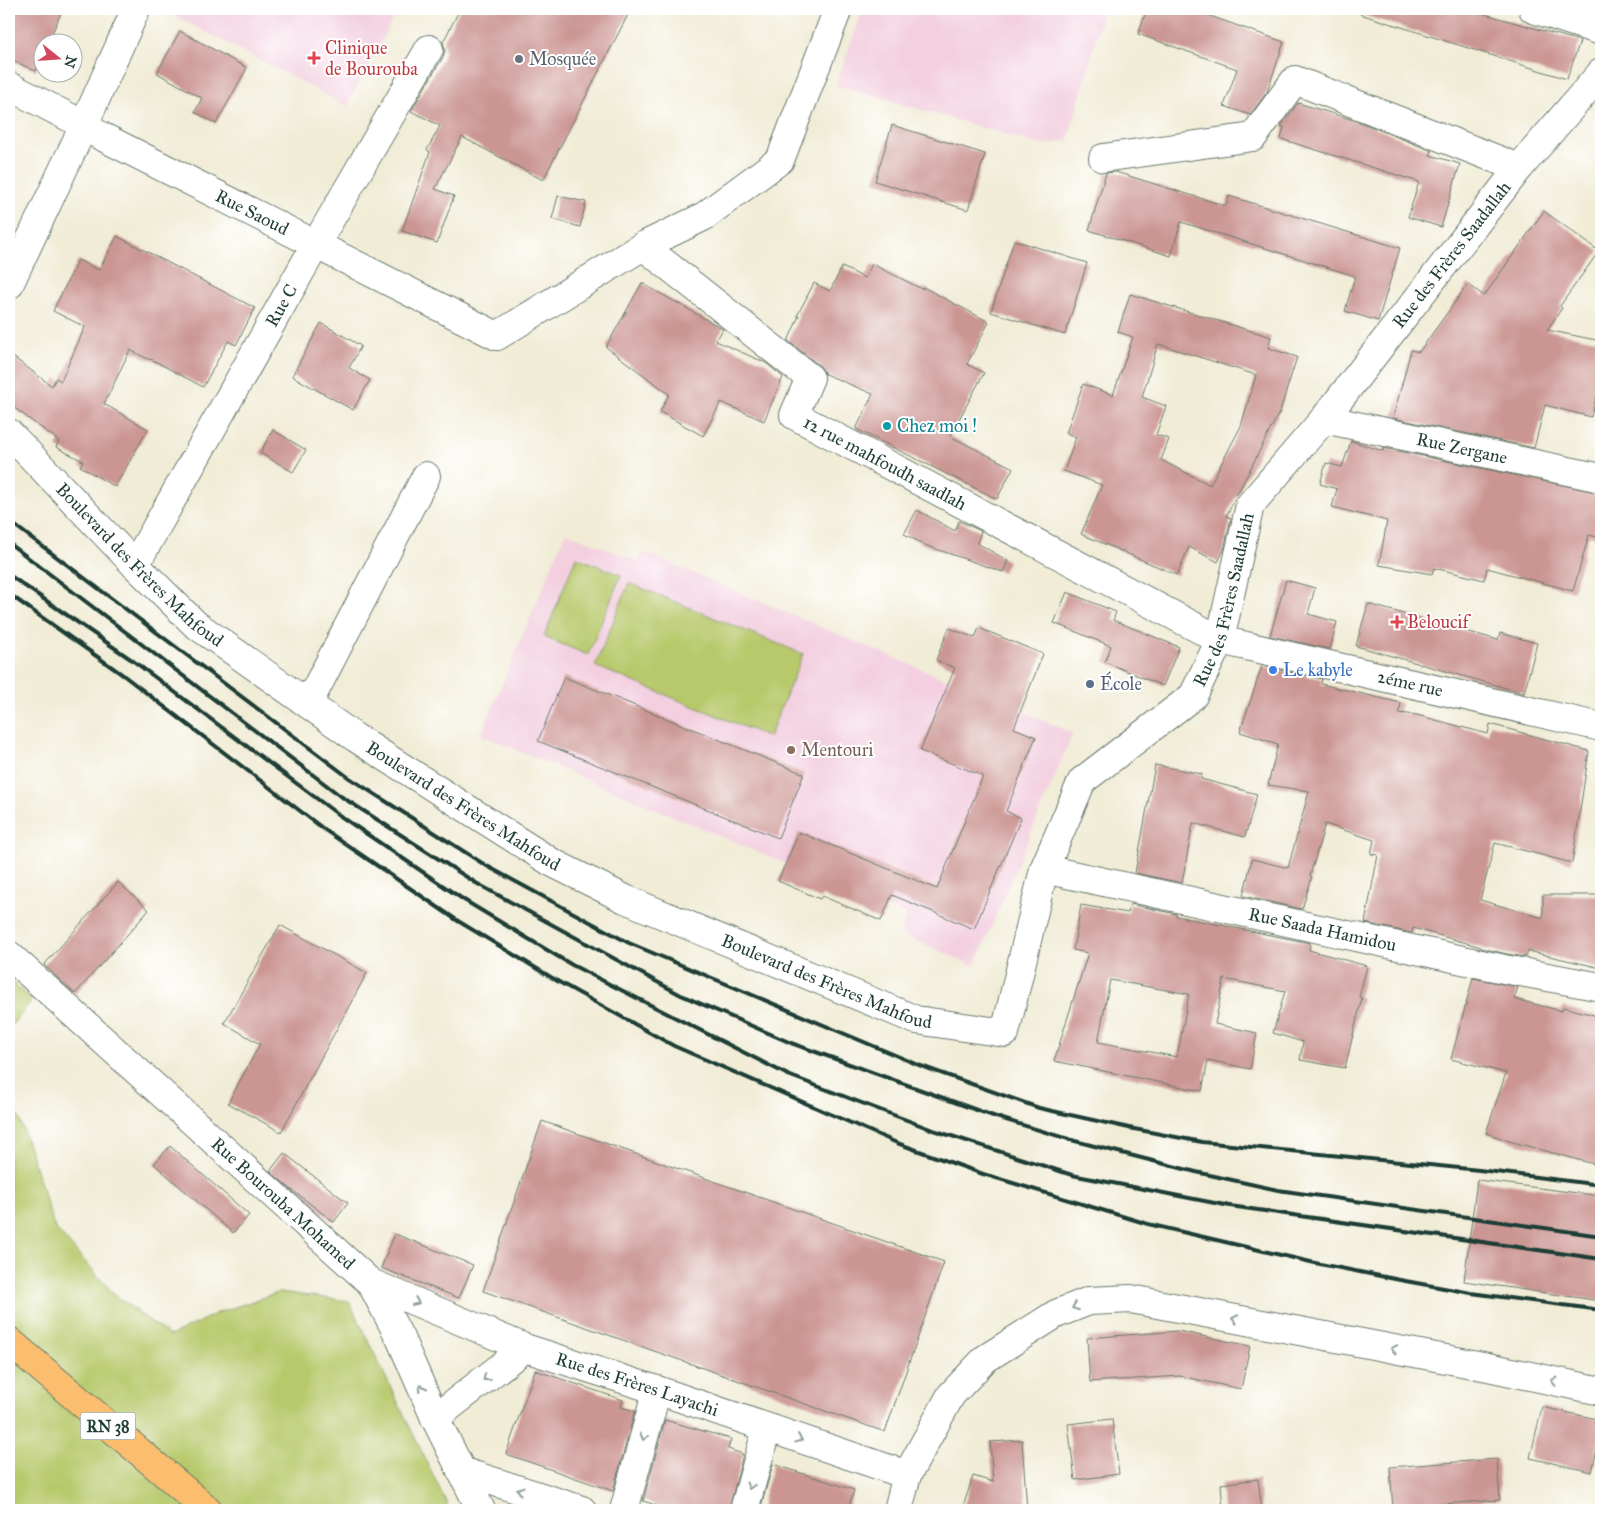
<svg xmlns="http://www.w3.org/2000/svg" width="1610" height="1519" viewBox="0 0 1610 1519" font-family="'IM FELL Great Primer',serif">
<rect width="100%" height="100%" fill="#fff"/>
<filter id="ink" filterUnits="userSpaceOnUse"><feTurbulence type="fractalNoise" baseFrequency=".02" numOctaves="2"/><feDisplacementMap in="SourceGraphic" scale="10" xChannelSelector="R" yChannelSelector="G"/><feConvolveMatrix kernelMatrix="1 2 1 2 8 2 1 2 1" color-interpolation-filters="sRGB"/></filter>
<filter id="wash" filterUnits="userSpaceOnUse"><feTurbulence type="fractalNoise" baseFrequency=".0096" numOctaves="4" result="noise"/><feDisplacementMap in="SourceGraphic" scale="20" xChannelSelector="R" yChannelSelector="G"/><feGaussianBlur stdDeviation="1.12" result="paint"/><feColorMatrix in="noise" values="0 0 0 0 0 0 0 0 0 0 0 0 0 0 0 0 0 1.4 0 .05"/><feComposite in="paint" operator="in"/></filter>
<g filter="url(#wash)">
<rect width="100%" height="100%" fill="#f1ecd6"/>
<!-- built -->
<path fill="#f3cfdf" d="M 162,9 L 398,9 L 347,106 Z
M 863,9 L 1104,9 L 1068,141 L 1041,145 L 836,85 Z
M 566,532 L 638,562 L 643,552 L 1073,733 L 975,966 L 900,934 L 907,915 L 481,735 Z"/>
<!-- green -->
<path fill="#b8c96c" stroke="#6c8350" d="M 576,557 L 621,575 L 588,655 L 544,637 Z
M 629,583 L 803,654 L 769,737 L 595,666 Z
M 9,979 L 32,1000 L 9,1029 Z
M 9,1094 L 22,1126 L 55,1228 L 115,1295 L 170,1336 L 217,1313 L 280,1292 L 349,1301 L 450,1510 L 9,1510 Z"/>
<g id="blocks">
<!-- building -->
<path fill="#cb9592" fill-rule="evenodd" d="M 9,9 L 63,9 L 48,42 L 42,42 L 42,56 L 36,71 L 9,59 Z
M 460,9 L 631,9 L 543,180 L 462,137 L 435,189 L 454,196 L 437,243 L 402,231 L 430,152 L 427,150 L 440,126 L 411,111 L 443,57 L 445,50 L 443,42 Z
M 1147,9 L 1190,9 L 1284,42 L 1267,92 L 1250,115 L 1224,106 L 1237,69 L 1138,34 Z
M 1361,9 L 1467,9 L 1580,41 L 1567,79 L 1360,14 Z
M 180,31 L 247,68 L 216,124 L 195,112 L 202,98 L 157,73 Z
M 1298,103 L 1357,121 L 1432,151 L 1430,155 L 1460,164 L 1441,227 L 1408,217 L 1419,182 L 1281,139 L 1284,127 L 1281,126 Z
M 892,125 L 985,154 L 968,210 L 875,181 Z
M 1116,172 L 1226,206 L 1229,196 L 1400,248 L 1378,321 L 1345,311 L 1355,276 L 1181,222 L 1171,256 L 1089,230 L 1106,173 Z
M 558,196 L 586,202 L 580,227 L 552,219 Z
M 1544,211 L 1599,251 L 1560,306 L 1562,308 L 1547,330 L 1601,341 L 1601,380 L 1591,417 L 1545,405 L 1534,448 L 1393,418 L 1411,350 L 1419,352 L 1468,284 L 1484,296 Z
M 117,236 L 255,308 L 236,345 L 228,341 L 203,387 L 151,359 L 150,360 L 130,350 L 104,404 L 148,429 L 115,487 L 80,466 L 83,461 L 56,447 L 59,441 L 9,404 L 9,354 L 52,386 L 56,378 L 61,381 L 85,327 L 53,311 L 78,260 L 99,270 Z
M 1014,240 L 1087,263 L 1065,335 L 991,312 Z
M 872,264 L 922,289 L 923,287 L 989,322 L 967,364 L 984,373 L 950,436 L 1013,468 L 997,499 L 856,429 L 873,394 L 825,374 L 820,366 L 788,341 L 799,316 L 797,316 L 814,283 L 830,291 L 842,267 L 865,278 Z
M 642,283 L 723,329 L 716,341 L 766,363 L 783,377 L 764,421 L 721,402 L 703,436 L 660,412 L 669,394 L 606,347 Z
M 1130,294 L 1271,337 L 1268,348 L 1297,357 L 1280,411 L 1226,516 L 1231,518 L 1224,550 L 1218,562 L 1189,547 L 1177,575 L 1081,534 L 1102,485 L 1064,471 L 1076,437 L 1066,433 L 1083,384 L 1113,395 L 1133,337 L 1118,332 ZM 1158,344 L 1256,375 L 1241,426 L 1210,485 L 1161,460 L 1169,439 L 1156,435 L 1166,406 L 1142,397 Z
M 321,323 L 361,346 L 349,368 L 370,380 L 353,410 L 292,376 Z
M 273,430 L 306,450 L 293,472 L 260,453 Z
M 1351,441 L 1383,451 L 1384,448 L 1601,493 L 1601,538 L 1589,535 L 1573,591 L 1487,568 L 1484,580 L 1434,568 L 1432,574 L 1379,565 L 1387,521 L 1332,507 L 1337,489 L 1320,484 L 1326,463 L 1342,467 Z
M 917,510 L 955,531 L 959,521 L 981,531 L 977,543 L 1008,561 L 1003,572 L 927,546 L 904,534 Z
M 1286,580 L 1315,588 L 1308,614 L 1337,622 L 1330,649 L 1270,636 Z
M 1067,592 L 1116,612 L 1113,620 L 1179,647 L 1163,686 L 1105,662 L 1111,646 L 1054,623 Z
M 1368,604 L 1498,640 L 1500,633 L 1537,643 L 1524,693 L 1356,646 Z
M 949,628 L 975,638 L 979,628 L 1043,654 L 1014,728 L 1036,737 L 1006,811 L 1021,818 L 974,929 L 892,895 L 881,921 L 822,896 L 820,899 L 778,881 L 799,832 L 937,889 L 983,776 L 920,751 L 955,668 L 936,660 Z
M 1262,666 L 1322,679 L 1321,684 L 1401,703 L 1399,713 L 1417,715 L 1488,734 L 1490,724 L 1589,751 L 1572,863 L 1495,843 L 1480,900 L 1543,918 L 1543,895 L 1601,895 L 1601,968 L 1528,951 L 1526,957 L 1507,954 L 1481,948 L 1481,947 L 1413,928 L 1412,933 L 1365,923 L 1378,855 L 1371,854 L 1374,840 L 1325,824 L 1310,876 L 1312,877 L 1302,909 L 1243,896 L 1252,859 L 1288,868 L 1309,791 L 1268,785 L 1278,744 L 1240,732 Z
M 564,677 L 804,774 L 778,838 L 538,741 Z
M 1155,765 L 1202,774 L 1201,779 L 1257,794 L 1245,837 L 1193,823 L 1182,883 L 1135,873 Z
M 118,882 L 149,910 L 75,994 L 44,965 Z
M 1130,904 L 1176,914 L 1176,916 L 1310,943 L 1309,950 L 1367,966 L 1359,997 L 1362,998 L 1345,1068 L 1300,1060 L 1303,1042 L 1273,1033 L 1285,991 L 1224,979 L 1215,1024 L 1257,1033 L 1250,1069 L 1208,1060 L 1202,1091 L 1054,1061 L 1088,953 L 1073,950 L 1081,905 L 1128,913 ZM 1110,980 L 1189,994 L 1177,1057 L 1098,1042 Z
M 280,925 L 367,973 L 281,1132 L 228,1103 L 260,1044 L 224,1023 Z
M 1473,978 L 1518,987 L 1514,999 L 1562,1011 L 1563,1007 L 1601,1017 L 1601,1166 L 1509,1141 L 1486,1133 L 1506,1073 L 1451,1059 Z
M 542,1121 L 944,1262 L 885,1432 L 483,1291 Z
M 170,1146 L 249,1215 L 233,1233 L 154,1164 Z
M 284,1153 L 348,1203 L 334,1222 L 288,1187 L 270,1171 Z
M 1477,1180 L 1601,1196 L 1601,1301 L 1464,1281 Z
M 395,1234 L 473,1265 L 459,1298 L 381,1268 Z
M 1178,1331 L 1250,1346 L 1241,1389 L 1180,1376 L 1090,1382 L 1087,1338 Z
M 535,1370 L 623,1400 L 621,1407 L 635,1411 L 613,1491 L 506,1454 Z
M 1542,1407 L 1601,1420 L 1601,1430 L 1592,1472 L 1530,1458 Z
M 1112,1419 L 1119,1474 L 1075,1480 L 1068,1424 Z
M 665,1420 L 731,1439 L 728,1449 L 743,1454 L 729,1510 L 671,1510 L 643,1501 Z
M 1022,1440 L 1027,1510 L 962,1510 L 973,1476 L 993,1482 L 990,1442 Z
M 1497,1459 L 1500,1500 L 1428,1505 L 1428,1510 L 1393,1510 L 1390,1467 Z
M 773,1464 L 854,1490 L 848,1510 L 760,1510 Z
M 1258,1479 L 1262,1510 L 1223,1510 L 1221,1484 Z"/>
</g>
</g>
<g filter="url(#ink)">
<use href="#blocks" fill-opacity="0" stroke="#687a6d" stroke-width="1"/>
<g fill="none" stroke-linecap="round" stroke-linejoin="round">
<!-- minor casing -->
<g stroke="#687a6d" stroke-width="30">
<g id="minor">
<path d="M 1533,9 L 1601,31"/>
<path id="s1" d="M 9,86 L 84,125 L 99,135 L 497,336 L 643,246 L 810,378 L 794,415 L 1220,640 L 1601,727"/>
<path d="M 1103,158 L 1253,137 L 1295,80 L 1519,168"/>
<path d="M 643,246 L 703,217 L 780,160 L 838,9"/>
<path d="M 9,285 L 84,125 L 136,9"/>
<path id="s2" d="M 1324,419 L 1601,478"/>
<path id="s3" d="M 135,565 L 316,244 L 429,49"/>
<path d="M 308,704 L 426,476"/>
<path id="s4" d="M 1044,869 L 1504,969 L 1601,987"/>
<path id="s5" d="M 371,1283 L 525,1348 L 657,1390 L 907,1475"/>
<path d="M 435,1418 L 525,1348"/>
<path d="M 461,1471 L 582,1510"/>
<path d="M 624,1510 L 657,1390"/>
<path d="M 744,1510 L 767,1428"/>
<path d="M 898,1510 L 907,1475 L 951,1395 L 985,1359 L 1056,1314 L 1089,1301 L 1131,1299 L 1488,1367 L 1601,1391"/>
</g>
</g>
<!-- tertiary casing -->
<g stroke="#687a6d" stroke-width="30">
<g id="tertiary">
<path id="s6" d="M 9,433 L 135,565 L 195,624 L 356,738 L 551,862 L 625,899 L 916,1020 L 1005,1033 L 1044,869 L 1082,781 L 1193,696 L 1220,640 L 1250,505 L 1324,419 L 1519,168 L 1601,73"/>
<path id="s7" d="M 9,955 L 371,1283 L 400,1338 L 435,1418 L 481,1510"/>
</g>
</g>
<!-- primary casing -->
<g stroke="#687a6d" stroke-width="30">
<path id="primary" d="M 9,1341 L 208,1510"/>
</g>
<!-- minor -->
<use href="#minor" stroke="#fff" stroke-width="28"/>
<!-- tertiary -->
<use href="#tertiary" stroke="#fff" stroke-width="28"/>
<!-- primary -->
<use href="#primary" stroke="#fabe6e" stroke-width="28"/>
<!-- rail -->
<path stroke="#1f3d34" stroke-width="4" d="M 9,521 L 348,777 L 485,865 L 629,943 L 921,1066 L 1039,1108 L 1129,1128 L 1202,1142 L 1479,1170 L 1601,1185
M 9,543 L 342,797 L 476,883 L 681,995 L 791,1043 L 996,1117 L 1075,1141 L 1196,1172 L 1278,1190 L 1601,1236
M 9,575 L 132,660 L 336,813 L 464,900 L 572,965 L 788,1075 L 933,1130 L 1072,1175 L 1230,1206 L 1601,1259
M 9,594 L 123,675 L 325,830 L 458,921 L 559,982 L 674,1046 L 897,1143 L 983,1174 L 1148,1224 L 1315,1263 L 1400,1280 L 1471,1293 L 1601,1310"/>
</g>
<!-- one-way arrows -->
<defs><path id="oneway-chevron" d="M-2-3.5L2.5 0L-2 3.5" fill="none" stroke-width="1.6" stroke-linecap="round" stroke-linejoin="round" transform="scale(1.25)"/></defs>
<g stroke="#8f9e9a">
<use href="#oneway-chevron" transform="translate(416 1302) rotate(23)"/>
<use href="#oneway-chevron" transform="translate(1075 1307) rotate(159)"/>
<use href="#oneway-chevron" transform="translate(1235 1319) rotate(-169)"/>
<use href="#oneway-chevron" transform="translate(1394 1349) rotate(-169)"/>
<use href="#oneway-chevron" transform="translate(486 1378) rotate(142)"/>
<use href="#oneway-chevron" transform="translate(1554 1381) rotate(-168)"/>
<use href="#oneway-chevron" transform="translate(422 1388) rotate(-114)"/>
<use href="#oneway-chevron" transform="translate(644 1437) rotate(105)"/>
<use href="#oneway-chevron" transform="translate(799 1439) rotate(18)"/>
<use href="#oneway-chevron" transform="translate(750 1486) rotate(106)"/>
<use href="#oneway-chevron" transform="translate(520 1490) rotate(-162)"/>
</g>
</g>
<!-- markers -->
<g fill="#e0444e" stroke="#fff" stroke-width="2">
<path d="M311.5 50.5h5v5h5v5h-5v5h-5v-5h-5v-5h5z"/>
<path d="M1394.5 614.5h5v5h5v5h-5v5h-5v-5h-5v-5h5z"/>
</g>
<circle fill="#6b7280" stroke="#fff" stroke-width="2" cx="519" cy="59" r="5"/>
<circle fill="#0f9aa8" stroke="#fff" stroke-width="2" cx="887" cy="426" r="5"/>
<circle fill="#3f7fe0" stroke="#fff" stroke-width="2" cx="1273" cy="670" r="5"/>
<circle fill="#5c6f8a" stroke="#fff" stroke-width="2" cx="1090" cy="684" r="5"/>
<circle fill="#8d6e63" stroke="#fff" stroke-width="2" cx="791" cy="750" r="5"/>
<g text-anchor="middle" stroke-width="4" stroke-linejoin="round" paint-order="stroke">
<!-- shield labels -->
<rect fill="#fff" stroke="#627771" stroke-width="1" x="80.5" y="1412.5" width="55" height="27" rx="4"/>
<g font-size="16" font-weight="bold" fill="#1f3d34">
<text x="108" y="1432">RN 38</text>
</g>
<!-- health labels -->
<g font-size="18" fill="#be3a42" stroke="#fff" text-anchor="start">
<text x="325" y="54">Clinique<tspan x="325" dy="21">de Bourouba</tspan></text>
<text x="1407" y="628">Beloucif</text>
</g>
<!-- worship labels -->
<g font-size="18" fill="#5b616d" stroke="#fff" text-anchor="start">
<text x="529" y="65">Mosquée</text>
</g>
<!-- street labels -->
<g font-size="18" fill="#1f3d34" stroke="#fff">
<text dy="6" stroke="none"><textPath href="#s1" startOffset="274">Rue Saoud</textPath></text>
<text dy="6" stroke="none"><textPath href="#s6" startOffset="2109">Rue des Frères Saadallah</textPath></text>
<text dy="6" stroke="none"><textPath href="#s3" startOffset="298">Rue C</textPath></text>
<text dy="6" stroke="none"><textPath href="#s2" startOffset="141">Rue Zergane</textPath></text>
<text dy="6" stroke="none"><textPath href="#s1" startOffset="1076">12 rue mahfoudh saadlah</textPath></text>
<text dy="6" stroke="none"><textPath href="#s6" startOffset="186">Boulevard des Frères Mahfoud</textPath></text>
<text dy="6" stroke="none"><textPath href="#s6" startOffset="1689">Rue des Frères Saadallah</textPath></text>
<text dy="6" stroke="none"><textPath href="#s1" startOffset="1650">2éme rue</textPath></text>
<text dy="6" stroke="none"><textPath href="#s6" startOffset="591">Boulevard des Frères Mahfoud</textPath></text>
<text dy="6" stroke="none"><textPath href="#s4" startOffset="285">Rue Saada Hamidou</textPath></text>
<text dy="6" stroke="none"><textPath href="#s6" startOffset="996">Boulevard des Frères Mahfoud</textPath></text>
<text dy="6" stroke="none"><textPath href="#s7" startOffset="370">Rue Bourouba Mohamed</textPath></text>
<text dy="6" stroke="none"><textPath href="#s5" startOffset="285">Rue des Frères Layachi</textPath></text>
</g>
<!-- culture labels -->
<g font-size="18" fill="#0d838f" stroke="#fff" text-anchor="start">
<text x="897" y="432">Chez moi !</text>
</g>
<!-- shop labels -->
<g font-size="18" fill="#366cbe" stroke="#fff" text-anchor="start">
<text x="1283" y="676">Le kabyle</text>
</g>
<!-- service labels -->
<g font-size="18" fill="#4e5e75" stroke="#fff" text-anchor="start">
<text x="1100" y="690">École</text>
</g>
<!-- education labels -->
<g font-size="18" fill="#785e54" stroke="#fff" text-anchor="start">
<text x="801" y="756">Mentouri</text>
</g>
</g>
<!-- margin -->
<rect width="1610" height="1519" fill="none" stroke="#fff" stroke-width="30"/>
<!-- north arrow -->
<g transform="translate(58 58) rotate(107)"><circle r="24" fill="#ffffff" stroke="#a5b1ae"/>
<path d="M0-4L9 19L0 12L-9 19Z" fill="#d1495b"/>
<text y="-8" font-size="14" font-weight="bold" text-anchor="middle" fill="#1f3d34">N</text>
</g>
</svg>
